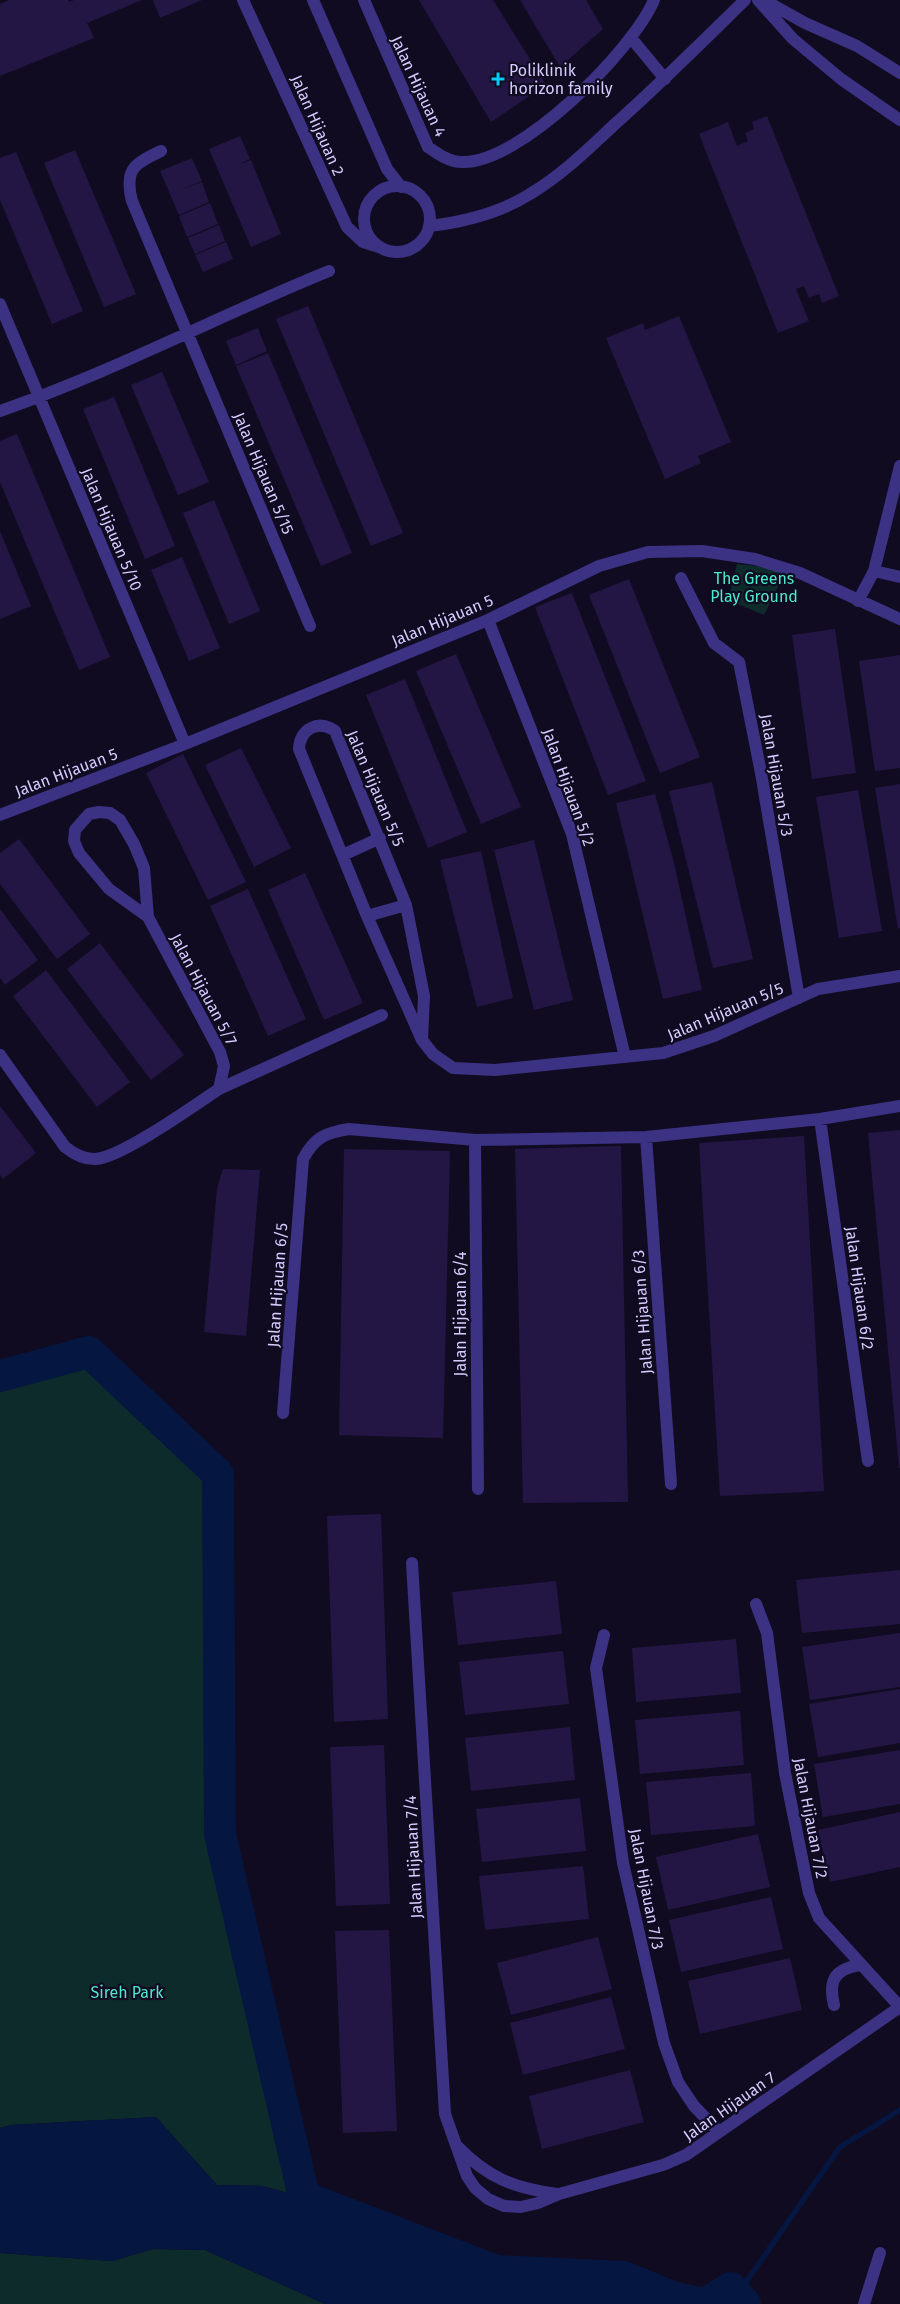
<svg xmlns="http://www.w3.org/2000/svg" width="900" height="2304" viewBox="0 0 900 2304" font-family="'Fira Sans',sans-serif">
<rect width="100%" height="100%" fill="#110b21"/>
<!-- green -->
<path fill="#0e2b2c" d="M 737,564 L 787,569 L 764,615 L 728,600 Z
M 89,1352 L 218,1474 L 220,1834 L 304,2197 L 262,2186 L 217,2185 L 156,2117 L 11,2125 L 0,2128 L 0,1376 Z
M 153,2249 L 205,2250 L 325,2304 L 0,2304 L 0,2253 L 112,2261 Z"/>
<!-- water -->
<path fill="#051641" d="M 156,2117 L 217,2185 L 262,2186 L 304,2197 L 496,2271 L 624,2277 L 672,2297 L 704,2304 L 325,2304 L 205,2250 L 153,2249 L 112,2261 L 0,2253 L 0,2128 L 11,2125 Z
M 731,2288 L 745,2304 L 705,2304 Z"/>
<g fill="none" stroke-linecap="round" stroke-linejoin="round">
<!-- stream -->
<path stroke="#051641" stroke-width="5.5" d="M 737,2295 L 840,2147 L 900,2110"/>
<!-- river -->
<path stroke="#051641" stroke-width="32" d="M 0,1376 L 89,1352 L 218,1474 L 220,1834 L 304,2197 L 496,2271 L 624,2277 L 672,2297 L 704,2304
M 705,2304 L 731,2288 L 745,2304"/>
</g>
<!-- building -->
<path fill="#231644" d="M 9,0 L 68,0 L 69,2 L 74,0 L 142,0 L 87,23 L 94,38 L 0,76 L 0,4 Z
M 153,0 L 202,0 L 160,18 Z
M 419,0 L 493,0 L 546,85 L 491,122 Z
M 520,0 L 586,0 L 603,29 L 560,67 Z
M 767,116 L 839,296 L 822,303 L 819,294 L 809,298 L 804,286 L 796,289 L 809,321 L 778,333 L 699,134 L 728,122 L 737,146 L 748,141 L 745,133 L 754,129 L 752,122 Z
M 240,136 L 250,159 L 238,165 L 251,160 L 281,234 L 251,247 L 209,149 Z
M 75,150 L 136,294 L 104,307 L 44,163 Z
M 16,152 L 83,311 L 52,324 L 0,200 L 0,158 Z
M 192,158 L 202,181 L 180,190 L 202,182 L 209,202 L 179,215 L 160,171 Z
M 210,203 L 218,224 L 187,237 L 179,216 Z
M 219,225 L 225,241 L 195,254 L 188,238 Z
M 226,242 L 233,259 L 203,272 L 195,255 Z
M 308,306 L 403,533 L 371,546 L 276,319 Z
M 679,316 L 731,442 L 698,456 L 701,463 L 665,479 L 606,338 L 643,323 L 645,330 Z
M 258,328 L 267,351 L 236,365 L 226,341 Z
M 268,353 L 352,553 L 321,566 L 236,366 Z
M 162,372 L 209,482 L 178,495 L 131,385 Z
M 114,397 L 175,546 L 145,559 L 83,409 Z
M 17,434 L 110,657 L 79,670 L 0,482 L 0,441 Z
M 214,500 L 260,611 L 229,624 L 183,513 Z
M 0,531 L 31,606 L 0,619 Z
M 182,557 L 220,648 L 189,661 L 151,570 Z
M 629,579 L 700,757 L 660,773 L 589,595 Z
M 572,593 L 646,781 L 608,795 L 535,607 Z
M 835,629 L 856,773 L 812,779 L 792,635 Z
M 456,654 L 521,807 L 481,824 L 416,671 Z
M 900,655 L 900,768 L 875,771 L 859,661 Z
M 405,679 L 467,832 L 428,848 L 366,695 Z
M 241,748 L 291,848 L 254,867 L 205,765 Z
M 183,754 L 246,882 L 208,900 L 146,773 Z
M 712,782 L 753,959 L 713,968 L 669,791 Z
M 900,784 L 900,928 L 898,929 L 875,788 Z
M 858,790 L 882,931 L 839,938 L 816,797 Z
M 655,794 L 674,863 L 702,990 L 663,999 L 616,803 Z
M 19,839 L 90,934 L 57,959 L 0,884 L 0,853 Z
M 534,840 L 573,1000 L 534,1010 L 494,850 Z
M 481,851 L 513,998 L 477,1007 L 440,860 Z
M 305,873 L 363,1003 L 324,1020 L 268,890 Z
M 248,889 L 306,1019 L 268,1036 L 210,906 Z
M 0,909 L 38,960 L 5,985 L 0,978 Z
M 100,943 L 184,1055 L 151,1080 L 67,969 Z
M 46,970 L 130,1082 L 97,1107 L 13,996 Z
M 0,1106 L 36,1153 L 3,1179 L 0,1175 Z
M 900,1130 L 900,1468 L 899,1468 L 868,1133 Z
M 804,1136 L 824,1491 L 720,1496 L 699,1143 Z
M 621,1146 L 628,1502 L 523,1503 L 515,1149 Z
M 344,1149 L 450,1151 L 443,1438 L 339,1435 Z
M 223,1169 L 260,1170 L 246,1336 L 204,1332 L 217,1188 Z
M 381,1514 L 388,1719 L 334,1722 L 327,1516 Z
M 900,1570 L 900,1624 L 802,1633 L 796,1580 Z
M 556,1581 L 562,1634 L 458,1645 L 452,1592 Z
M 900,1633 L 900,1687 L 810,1700 L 802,1647 Z
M 736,1639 L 741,1693 L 636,1702 L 632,1648 Z
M 563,1651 L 569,1704 L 465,1715 L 459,1662 Z
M 900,1689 L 900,1743 L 818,1757 L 809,1704 Z
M 740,1711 L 744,1765 L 640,1774 L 635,1720 Z
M 570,1727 L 575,1780 L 471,1791 L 465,1738 Z
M 384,1745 L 390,1904 L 336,1906 L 330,1747 Z
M 900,1750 L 900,1804 L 823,1817 L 814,1764 Z
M 751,1773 L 755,1826 L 651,1835 L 646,1782 Z
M 580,1798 L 586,1851 L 482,1862 L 476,1809 Z
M 900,1812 L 900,1867 L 830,1882 L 818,1830 Z
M 758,1834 L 770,1887 L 668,1910 L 656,1857 Z
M 583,1866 L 589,1919 L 485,1930 L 479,1876 Z
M 771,1897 L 783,1949 L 681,1972 L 669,1920 Z
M 389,1930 L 397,2131 L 343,2133 L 335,1931 Z
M 598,1937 L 612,1989 L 511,2015 L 497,1963 Z
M 790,1958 L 802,2010 L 700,2034 L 688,1981 Z
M 611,1997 L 625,2049 L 523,2075 L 510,2023 Z
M 630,2070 L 644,2122 L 542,2149 L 529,2096 Z"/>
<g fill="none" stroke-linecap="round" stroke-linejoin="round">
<!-- minor -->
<path stroke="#3c3284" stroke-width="12" d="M 243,0 L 347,227 L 363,242 L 379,247
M 313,0 L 387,169 L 401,187
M 364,0 L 428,147 C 438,154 449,162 462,162 C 520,164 633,50 654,0
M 758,0 L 793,39 L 841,79 L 900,120
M 764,0 L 805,23 L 857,46 L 900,73
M 632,39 L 665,79
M 161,151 C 134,164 124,169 132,201 L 310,626
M364 219a33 33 0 1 1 66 0a33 33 0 1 1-66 0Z
M 429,226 C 463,222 500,213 530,194 C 562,175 588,149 615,124 C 660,84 702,42 745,0
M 0,304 L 185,744
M 0,411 C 113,372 218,316 329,271
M 874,571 L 900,577
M 681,578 L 714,643 L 739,662 L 761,773 L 799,998
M 858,601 L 874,571 L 900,466
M 488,620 L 572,834 L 625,1057
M 0,815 L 185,744 L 488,620 L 599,566 L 648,552 L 702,551 L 755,559 L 800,573 L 900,619
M 343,855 L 380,838
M 367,916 L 406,905
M 422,1040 L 424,996 L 406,905 L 335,731 C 318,719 300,729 299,749 L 367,916 L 422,1040 L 433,1054 L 453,1068 L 495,1070 L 663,1053 L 714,1036 L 818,989 L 900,976
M 0,1055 L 65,1147 C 74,1154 84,1160 96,1159 C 122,1157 195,1105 219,1089 L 224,1066 L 220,1052 L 148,917 L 109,889 L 79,853 L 74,841 L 75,830 L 89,814 L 99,812 L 110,813 L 120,820 L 134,844 L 144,868 L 148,917
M 219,1089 L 382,1015
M 820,1119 L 868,1461
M 646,1137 L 671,1484
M 475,1140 L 478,1489
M 283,1413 L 303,1159 C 315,1137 325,1133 349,1129 L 475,1140 L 646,1137 L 820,1119 L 900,1106
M 412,1563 L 445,2114 L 467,2176 L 475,2188 L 488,2199 L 504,2206 L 521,2207 L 538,2203 L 559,2194 L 663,2165 L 686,2155 L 900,2007
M 756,1604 L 767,1633 L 785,1773 L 809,1893 L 819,1918 L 900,2007
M 604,1635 L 596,1668 L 623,1863 L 664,2043 L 678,2082 L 694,2106 L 719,2132
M 834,2005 C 828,1980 835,1969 860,1965
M 458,2147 C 488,2178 514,2188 557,2194
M 864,2304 L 880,2253"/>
</g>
<!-- markers -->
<path fill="#00cbf7" stroke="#110b21" stroke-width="2" d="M495.5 71.5h5v5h5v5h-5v5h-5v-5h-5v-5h5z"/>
<g text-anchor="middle" stroke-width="4.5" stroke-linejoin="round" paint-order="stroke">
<!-- poi labels -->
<g font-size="16" fill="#d6ccff" stroke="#110b21" text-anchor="start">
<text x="509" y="76">Poliklinik<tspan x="509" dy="18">horizon family</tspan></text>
</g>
<!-- street labels -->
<g font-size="16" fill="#d6ccff" stroke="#110b21">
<text transform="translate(419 86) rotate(65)" y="6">Jalan Hijauan 4</text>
<text transform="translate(318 125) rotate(66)" y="6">Jalan Hijauan 2</text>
<text transform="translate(264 473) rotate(67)" y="6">Jalan Hijauan 5/15</text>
<text transform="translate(112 529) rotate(67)" y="6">Jalan Hijauan 5/10</text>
<text transform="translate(442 620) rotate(-23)" y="6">Jalan Hijauan 5</text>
<text transform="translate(66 772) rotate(-21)" y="6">Jalan Hijauan 5</text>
<text transform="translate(777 775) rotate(80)" y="6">Jalan Hijauan 5/3</text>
<text transform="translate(569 787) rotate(70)" y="6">Jalan Hijauan 5/2</text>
<text transform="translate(376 788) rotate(67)" y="6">Jalan Hijauan 5/5</text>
<text transform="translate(204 989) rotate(62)" y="6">Jalan Hijauan 5/7</text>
<text transform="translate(725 1011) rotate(-23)" y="6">Jalan Hijauan 5/5</text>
<text transform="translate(277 1285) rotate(-86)" y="6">Jalan Hijauan 6/5</text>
<text transform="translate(860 1288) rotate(82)" y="6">Jalan Hijauan 6/2</text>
<text transform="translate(642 1312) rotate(-94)" y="6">Jalan Hijauan 6/3</text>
<text transform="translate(460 1314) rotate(-90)" y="6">Jalan Hijauan 6/4</text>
<text transform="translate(811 1818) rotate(79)" y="6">Jalan Hijauan 7/2</text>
<text transform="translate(413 1857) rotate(-93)" y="6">Jalan Hijauan 7/4</text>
<text transform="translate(647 1889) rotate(79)" y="6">Jalan Hijauan 7/3</text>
<text transform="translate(729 2106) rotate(-35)" y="6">Jalan Hijauan 7</text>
</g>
<!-- park labels -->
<g font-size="16" fill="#4ee8ce" stroke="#110b21">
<text x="754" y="584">The Greens<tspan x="754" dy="18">Play Ground</tspan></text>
<text x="127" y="1998">Sireh Park</text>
</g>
</g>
</svg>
